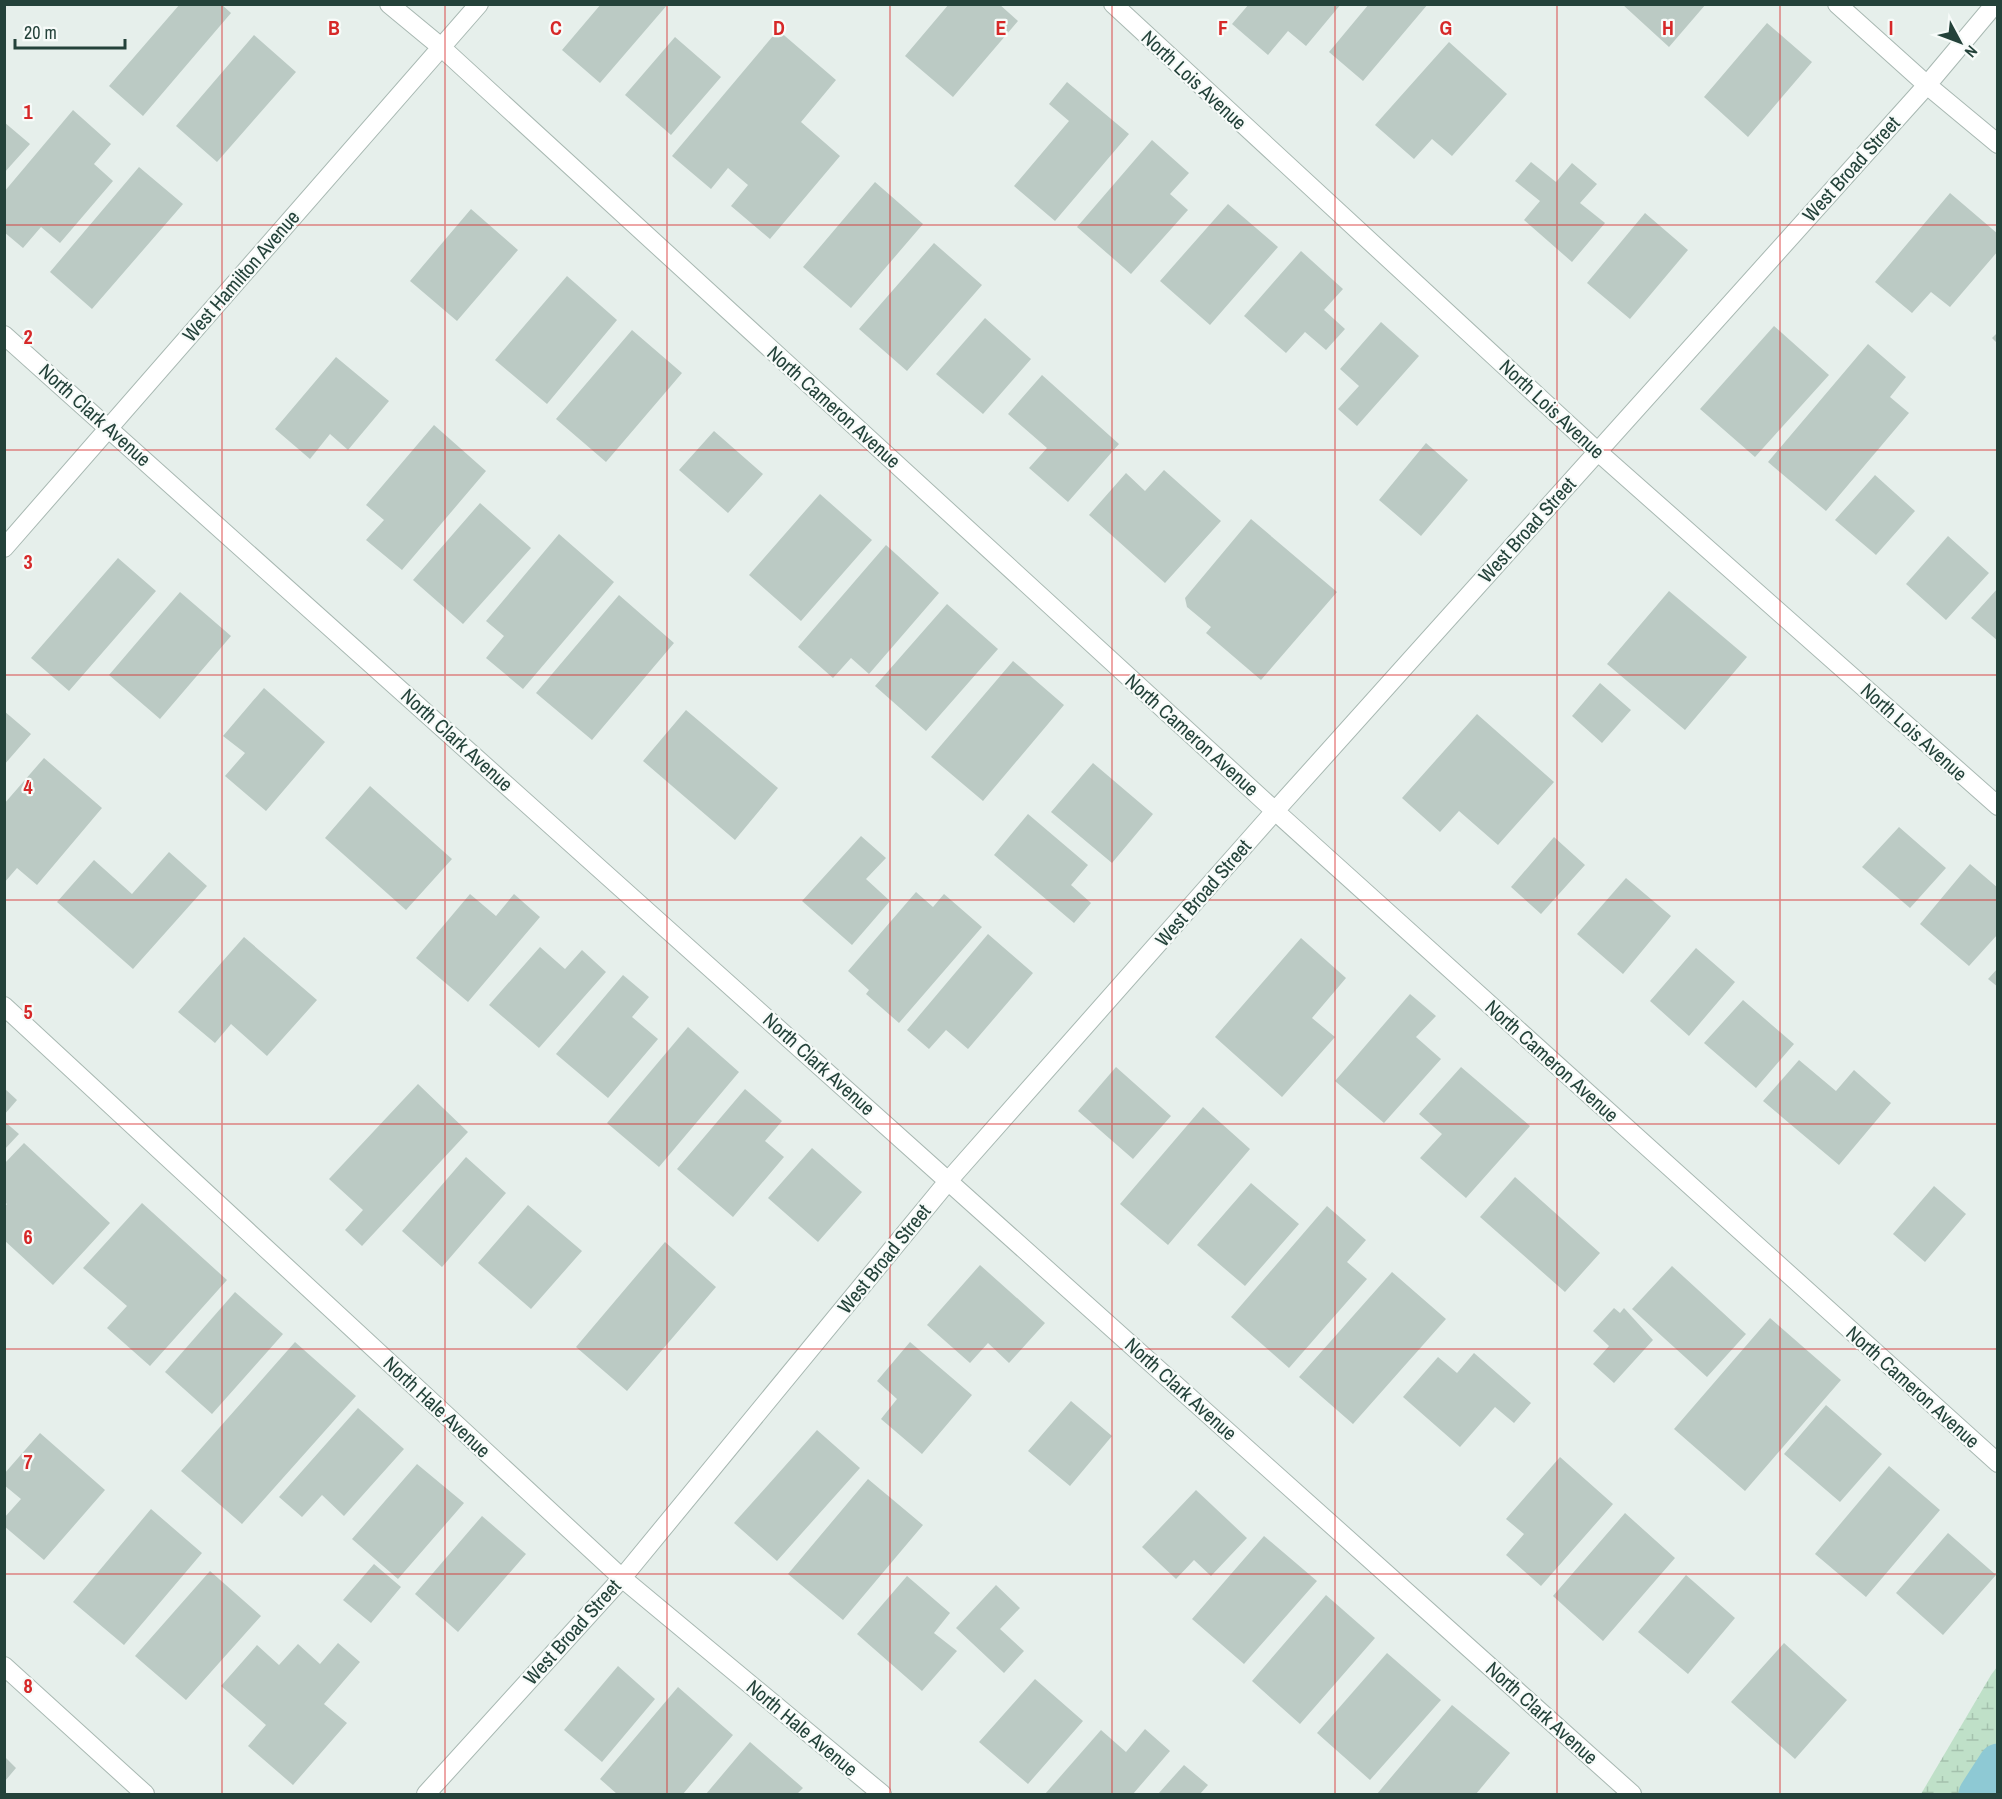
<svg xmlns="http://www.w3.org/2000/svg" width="2002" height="1799" viewBox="0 0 2002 1799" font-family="'Archivo Narrow',sans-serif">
<defs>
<pattern id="wetland-marsh" width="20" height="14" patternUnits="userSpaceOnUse" patternTransform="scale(1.5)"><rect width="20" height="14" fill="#bfe0c8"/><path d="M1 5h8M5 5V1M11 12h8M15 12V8" fill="none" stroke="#a4c1ad"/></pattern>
</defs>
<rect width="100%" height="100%" fill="#e6efeb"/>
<!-- wetland -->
<path fill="url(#wetland-marsh)" d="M 1997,1667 L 1997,1794 L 1921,1794 L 1991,1675 Z"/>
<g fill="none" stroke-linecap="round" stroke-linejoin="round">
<!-- canal -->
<path stroke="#8ec9d4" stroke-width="39" d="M 1978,1794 L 1998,1763"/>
</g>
<!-- building -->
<path fill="#bbcac4" d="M 180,4 L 221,4 L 231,13 L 143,116 L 109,86 Z
M 601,4 L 668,4 L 600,83 L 562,50 Z
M 949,4 L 999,4 L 1018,21 L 953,97 L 905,56 Z
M 1249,4 L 1341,4 L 1306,46 L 1288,31 L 1268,55 L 1232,24 Z
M 1369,4 L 1428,4 L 1363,81 L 1329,52 Z
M 1622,4 L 1706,4 L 1669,47 Z
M 1767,23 L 1812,62 L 1748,137 L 1704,97 Z
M 778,30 L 836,80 L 801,122 L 840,156 L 770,239 L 731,206 L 748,185 L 728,168 L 711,189 L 672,156 Z
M 254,35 L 296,72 L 217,162 L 176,126 Z
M 675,37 L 721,77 L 671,135 L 625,95 Z
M 1449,42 L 1507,94 L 1452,156 L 1432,139 L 1414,159 L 1375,125 Z
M 1067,82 L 1129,134 L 1055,221 L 1014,186 L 1069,121 L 1049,104 Z
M 73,110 L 111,144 L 94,164 L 113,181 L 60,243 L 41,227 L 23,248 L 4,232 L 4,192 Z
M 4,122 L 30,144 L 4,173 Z
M 1152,140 L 1189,173 L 1170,194 L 1188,210 L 1131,274 L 1077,227 Z
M 1531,162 L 1556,182 L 1572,163 L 1597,184 L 1580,203 L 1605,223 L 1572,262 L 1524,220 L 1540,201 L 1515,181 Z
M 139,167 L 183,204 L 92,309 L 50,272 Z
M 875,182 L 923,224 L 851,308 L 803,267 Z
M 1950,193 L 1998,234 L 1998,251 L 1950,307 L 1931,292 L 1912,313 L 1875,282 Z
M 1228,204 L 1278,247 L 1210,325 L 1160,281 Z
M 471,209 L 518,250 L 457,321 L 410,281 Z
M 1645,213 L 1688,250 L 1630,319 L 1587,283 Z
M 934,243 L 982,285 L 907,371 L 859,329 Z
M 1301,251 L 1343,289 L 1324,310 L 1345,329 L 1326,350 L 1305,332 L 1286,353 L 1244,316 Z
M 567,276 L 617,320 L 547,404 L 495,360 Z
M 985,318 L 1031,359 L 983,414 L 936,374 Z
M 1381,322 L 1419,356 L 1357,426 L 1338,409 L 1359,386 L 1340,369 Z
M 1774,326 L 1829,375 L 1755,457 L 1700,409 Z
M 632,330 L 682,373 L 606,462 L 556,419 Z
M 1998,332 L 1998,344 L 1992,338 Z
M 1868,344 L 1906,377 L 1890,397 L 1909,413 L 1826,511 L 1768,462 Z
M 336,357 L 389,401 L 348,450 L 330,434 L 310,459 L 275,429 Z
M 1042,375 L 1119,444 L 1068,502 L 1029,468 L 1047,448 L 1008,414 Z
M 434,425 L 486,471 L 402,570 L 366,540 L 384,520 L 366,505 Z
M 714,431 L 763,474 L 728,513 L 679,470 Z
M 1426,443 L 1468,480 L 1421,536 L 1379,500 Z
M 1164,470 L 1221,521 L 1165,583 L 1089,515 L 1126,473 L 1145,491 Z
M 1875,475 L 1915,511 L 1876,555 L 1835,520 Z
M 820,494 L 872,540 L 801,621 L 749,575 Z
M 480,503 L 531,548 L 463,624 L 413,580 Z
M 1251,519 L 1337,592 L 1261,680 L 1206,633 L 1211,627 L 1187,607 L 1185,598 Z
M 559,534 L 614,582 L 523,689 L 486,658 L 504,636 L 486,621 Z
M 1948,536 L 1989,573 L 1946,620 L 1906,584 Z
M 886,545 L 939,593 L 869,674 L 851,658 L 833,678 L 798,647 Z
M 118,558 L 156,591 L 69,691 L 31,658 Z
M 1998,588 L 1998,641 L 1971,618 Z
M 1669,591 L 1747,657 L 1685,730 L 1607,664 Z
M 180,592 L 231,636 L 160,719 L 109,675 Z
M 619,595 L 674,643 L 592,740 L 536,693 Z
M 947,604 L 998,649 L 926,731 L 875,686 Z
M 1013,661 L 1064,705 L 983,801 L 931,757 Z
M 1600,683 L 1631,710 L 1602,743 L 1572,716 Z
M 264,688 L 325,742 L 266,811 L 225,776 L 245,753 L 223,736 Z
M 686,710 L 778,788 L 735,840 L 643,761 Z
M 4,711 L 31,734 L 4,765 Z
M 1477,714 L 1554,782 L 1498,845 L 1459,811 L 1440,832 L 1402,798 Z
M 44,758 L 102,808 L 37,885 L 17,868 L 4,883 L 4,804 Z
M 1093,763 L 1153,814 L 1112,863 L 1051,812 Z
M 370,786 L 452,859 L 406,910 L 325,838 Z
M 1028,814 L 1088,865 L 1071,885 L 1091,903 L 1074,923 L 994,855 Z
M 1899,827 L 1946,868 L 1910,908 L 1862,867 Z
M 861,836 L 886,858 L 866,879 L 890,901 L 852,945 L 802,901 Z
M 1554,837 L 1585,865 L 1541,914 L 1511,887 Z
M 169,852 L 207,886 L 133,969 L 57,902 L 94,860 L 132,894 Z
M 1970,864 L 1998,888 L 1998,934 L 1969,966 L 1920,924 Z
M 1626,878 L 1671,916 L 1623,974 L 1577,934 Z
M 916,892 L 933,907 L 944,894 L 982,927 L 899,1023 L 866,994 L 869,990 L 848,971 Z
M 470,894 L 496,916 L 514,894 L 540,917 L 468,1002 L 416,958 Z
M 988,934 L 1033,973 L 968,1049 L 946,1030 L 929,1049 L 907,1030 Z
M 244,937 L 317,1000 L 267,1056 L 231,1024 L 215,1043 L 178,1012 Z
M 1301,938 L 1346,978 L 1312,1018 L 1335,1037 L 1282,1097 L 1215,1037 Z
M 540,947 L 565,969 L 582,950 L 606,972 L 539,1048 L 489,1005 Z
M 1696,948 L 1735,982 L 1689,1036 L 1650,1001 Z
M 1998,968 L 1998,987 L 1988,979 Z
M 623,975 L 649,997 L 632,1017 L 658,1039 L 608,1098 L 556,1054 Z
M 1410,994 L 1436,1016 L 1416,1037 L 1441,1059 L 1384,1123 L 1335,1081 Z
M 1743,1000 L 1794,1044 L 1756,1088 L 1704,1043 Z
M 688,1027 L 739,1072 L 659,1167 L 607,1123 Z
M 1799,1060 L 1836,1091 L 1854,1070 L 1891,1103 L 1839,1165 L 1763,1101 Z
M 1116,1067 L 1171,1116 L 1133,1159 L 1078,1111 Z
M 1461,1067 L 1530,1126 L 1466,1198 L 1420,1158 L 1442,1134 L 1419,1114 Z
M 418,1084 L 468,1132 L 362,1246 L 345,1230 L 363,1210 L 329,1179 Z
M 4,1088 L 17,1100 L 4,1115 Z
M 745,1089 L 782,1121 L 765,1141 L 784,1157 L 733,1217 L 677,1169 Z
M 1203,1107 L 1250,1149 L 1168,1245 L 1120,1204 Z
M 4,1121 L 19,1134 L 4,1150 Z
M 24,1143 L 110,1223 L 53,1285 L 4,1240 L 4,1207 L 7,1204 L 4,1202 L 4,1164 Z
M 812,1148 L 862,1192 L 818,1242 L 768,1198 Z
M 466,1157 L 506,1193 L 442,1267 L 402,1231 Z
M 1515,1177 L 1600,1253 L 1565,1292 L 1480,1217 Z
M 1251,1183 L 1299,1224 L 1245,1286 L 1197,1245 Z
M 1934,1186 L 1966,1214 L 1925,1262 L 1893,1234 Z
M 142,1203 L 227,1280 L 150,1366 L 107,1328 L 127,1306 L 83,1268 Z
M 528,1205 L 582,1251 L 531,1309 L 478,1263 Z
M 1327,1206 L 1366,1240 L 1347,1262 L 1367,1279 L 1289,1368 L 1231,1317 Z
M 665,1242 L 716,1287 L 627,1391 L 576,1347 Z
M 980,1265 L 1045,1323 L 1009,1363 L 988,1343 L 970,1363 L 927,1325 Z
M 1672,1266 L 1746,1334 L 1707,1377 L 1632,1309 Z
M 1392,1272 L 1446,1319 L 1353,1424 L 1299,1377 Z
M 235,1292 L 283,1334 L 212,1414 L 165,1372 Z
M 1614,1308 L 1620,1313 L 1624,1308 L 1653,1340 L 1614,1383 L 1593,1364 L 1609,1346 L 1593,1331 Z
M 1770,1318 L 1841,1380 L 1745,1491 L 1674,1429 Z
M 295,1342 L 356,1396 L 242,1524 L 181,1471 Z
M 910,1342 L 972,1395 L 922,1454 L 881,1419 L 897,1399 L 877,1381 Z
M 1474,1353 L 1531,1403 L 1514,1423 L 1495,1407 L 1460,1447 L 1403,1397 L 1438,1357 L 1457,1373 Z
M 1071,1401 L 1112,1436 L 1070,1486 L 1028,1451 Z
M 1826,1405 L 1882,1454 L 1840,1502 L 1784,1454 Z
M 358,1408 L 404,1449 L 344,1516 L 322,1495 L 302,1517 L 279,1497 Z
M 817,1430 L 860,1468 L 777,1561 L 734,1523 Z
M 40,1433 L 105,1490 L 44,1560 L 4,1526 L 4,1518 L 21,1499 L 4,1485 L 4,1474 Z
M 1560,1457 L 1613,1504 L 1541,1586 L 1506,1555 L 1524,1534 L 1506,1519 Z
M 417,1464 L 464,1503 L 398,1579 L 352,1539 Z
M 1889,1466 L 1940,1510 L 1866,1597 L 1815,1554 Z
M 868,1479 L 923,1525 L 843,1620 L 788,1574 Z
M 1196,1490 L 1247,1538 L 1211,1576 L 1194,1560 L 1176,1579 L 1142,1547 Z
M 151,1509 L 202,1553 L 124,1645 L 73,1602 Z
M 1625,1513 L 1675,1558 L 1603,1641 L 1553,1596 Z
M 482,1516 L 526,1554 L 458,1632 L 415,1594 Z
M 1948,1533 L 1996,1575 L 1943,1635 L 1896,1593 Z
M 1264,1536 L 1317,1581 L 1244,1664 L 1192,1619 Z
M 374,1564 L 401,1587 L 371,1623 L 343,1600 Z
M 210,1571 L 261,1616 L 186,1700 L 135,1656 Z
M 1686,1575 L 1735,1618 L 1688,1674 L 1638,1632 Z
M 907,1576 L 950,1613 L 934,1633 L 957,1651 L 922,1691 L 857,1634 Z
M 996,1585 L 1020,1608 L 1000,1629 L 1024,1651 L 1004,1673 L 956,1628 Z
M 1326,1595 L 1375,1638 L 1300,1724 L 1252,1681 Z
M 338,1643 L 360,1662 L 324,1704 L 347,1723 L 293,1785 L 248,1746 L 266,1725 L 221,1686 L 257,1645 L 279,1665 L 298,1644 L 320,1664 Z
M 1784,1643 L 1847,1700 L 1795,1759 L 1731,1702 Z
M 1387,1653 L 1441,1700 L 1370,1780 L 1317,1733 Z
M 618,1666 L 655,1699 L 602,1762 L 564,1730 Z
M 1035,1679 L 1083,1721 L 1028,1784 L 979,1742 Z
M 678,1687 L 733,1735 L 683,1794 L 617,1794 L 600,1779 Z
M 1452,1705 L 1510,1753 L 1476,1794 L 1377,1794 Z
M 1145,1729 L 1170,1751 L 1133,1794 L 1045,1794 L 1101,1730 L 1126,1752 Z
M 750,1742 L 803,1788 L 797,1794 L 706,1794 Z
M 5,1757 L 16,1768 L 5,1781 Z
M 1184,1765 L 1208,1785 L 1200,1794 L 1158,1794 Z"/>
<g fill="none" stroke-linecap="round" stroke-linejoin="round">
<!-- minor casing -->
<g stroke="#a8b8b2" stroke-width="20">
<path id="minor" d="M 389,4 L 441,47 L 1275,811 L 1998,1463
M 1113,4 L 1597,451 L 1998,806
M 1837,4 L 1927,85 L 1998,144
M 4,335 L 1632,1794
M 4,548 L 479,4
M 4,1006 L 622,1578 L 882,1794
M 4,1666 L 145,1794
M 426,1794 L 622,1578 L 949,1180 L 1275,811 L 1927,85 L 1995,4"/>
</g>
<!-- minor -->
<use href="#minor" stroke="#fff" stroke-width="18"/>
</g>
<!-- grid -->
<path fill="none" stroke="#d62828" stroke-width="1.5" stroke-opacity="0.55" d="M 222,4 L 222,1794M 445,4 L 445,1794M 667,4 L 667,1794M 890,4 L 890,1794M 1112,4 L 1112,1794M 1335,4 L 1335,1794M 1557,4 L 1557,1794M 1780,4 L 1780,1794M 4,225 L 1998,225M 4,450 L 1998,450M 4,675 L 1998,675M 4,900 L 1998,900M 4,1124 L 1998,1124M 4,1349 L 1998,1349M 4,1574 L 1998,1574"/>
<g text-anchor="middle" stroke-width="4.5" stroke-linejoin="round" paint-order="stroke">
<!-- street labels -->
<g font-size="20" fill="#24423a" stroke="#f7fbf9">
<text transform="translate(1194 80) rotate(43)" y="7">North Lois Avenue</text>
<text transform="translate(1851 169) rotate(-48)" y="7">West Broad Street</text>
<text transform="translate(241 276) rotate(-49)" y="7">West Hamilton Avenue</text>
<text transform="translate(834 407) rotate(42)" y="7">North Cameron Avenue</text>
<text transform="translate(1552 409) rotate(43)" y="7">North Lois Avenue</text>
<text transform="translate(95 415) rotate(42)" y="7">North Clark Avenue</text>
<text transform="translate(1527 530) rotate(-48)" y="7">West Broad Street</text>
<text transform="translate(1914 732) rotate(42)" y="7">North Lois Avenue</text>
<text transform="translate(1192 735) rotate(42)" y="7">North Cameron Avenue</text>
<text transform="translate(457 740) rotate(42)" y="7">North Clark Avenue</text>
<text transform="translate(1203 893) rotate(-49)" y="7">West Broad Street</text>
<text transform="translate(1552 1061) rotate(42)" y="7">North Cameron Avenue</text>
<text transform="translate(819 1064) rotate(42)" y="7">North Clark Avenue</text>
<text transform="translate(884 1259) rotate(-51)" y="7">West Broad Street</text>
<text transform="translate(1913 1387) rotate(42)" y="7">North Cameron Avenue</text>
<text transform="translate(1181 1389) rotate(42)" y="7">North Clark Avenue</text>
<text transform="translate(437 1407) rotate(43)" y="7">North Hale Avenue</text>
<text transform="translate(572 1632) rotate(-48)" y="7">West Broad Street</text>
<text transform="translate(1542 1713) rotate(42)" y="7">North Clark Avenue</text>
<text transform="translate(802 1728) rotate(40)" y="7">North Hale Avenue</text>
</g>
</g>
<g font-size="20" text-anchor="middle" font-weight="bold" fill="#d62828" stroke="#f7fbf9" stroke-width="4.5" stroke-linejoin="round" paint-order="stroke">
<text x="334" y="35">B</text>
<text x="556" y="35">C</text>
<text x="779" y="35">D</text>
<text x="1001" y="35">E</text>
<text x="1223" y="35">F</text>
<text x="1446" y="35">G</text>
<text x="1668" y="35">H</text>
<text x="1891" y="35">I</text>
<text x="28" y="119">1</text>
<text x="28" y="344">2</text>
<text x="28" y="569">3</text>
<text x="28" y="794">4</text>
<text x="28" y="1019">5</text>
<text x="28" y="1244">6</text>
<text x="28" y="1469">7</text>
<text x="28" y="1693">8</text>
</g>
<!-- border -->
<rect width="2002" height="1799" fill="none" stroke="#24423a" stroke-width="12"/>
<!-- north arrow -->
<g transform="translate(1960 42) rotate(131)" stroke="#f7fbf9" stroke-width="4.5" paint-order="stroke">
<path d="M0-4.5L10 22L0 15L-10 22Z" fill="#24423a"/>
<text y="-9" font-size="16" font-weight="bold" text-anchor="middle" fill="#24423a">N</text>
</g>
<!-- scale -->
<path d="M15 39v9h110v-9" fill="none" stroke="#24423a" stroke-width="3"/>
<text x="24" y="39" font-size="18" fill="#24423a" stroke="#f7fbf9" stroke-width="4.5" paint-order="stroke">20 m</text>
</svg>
